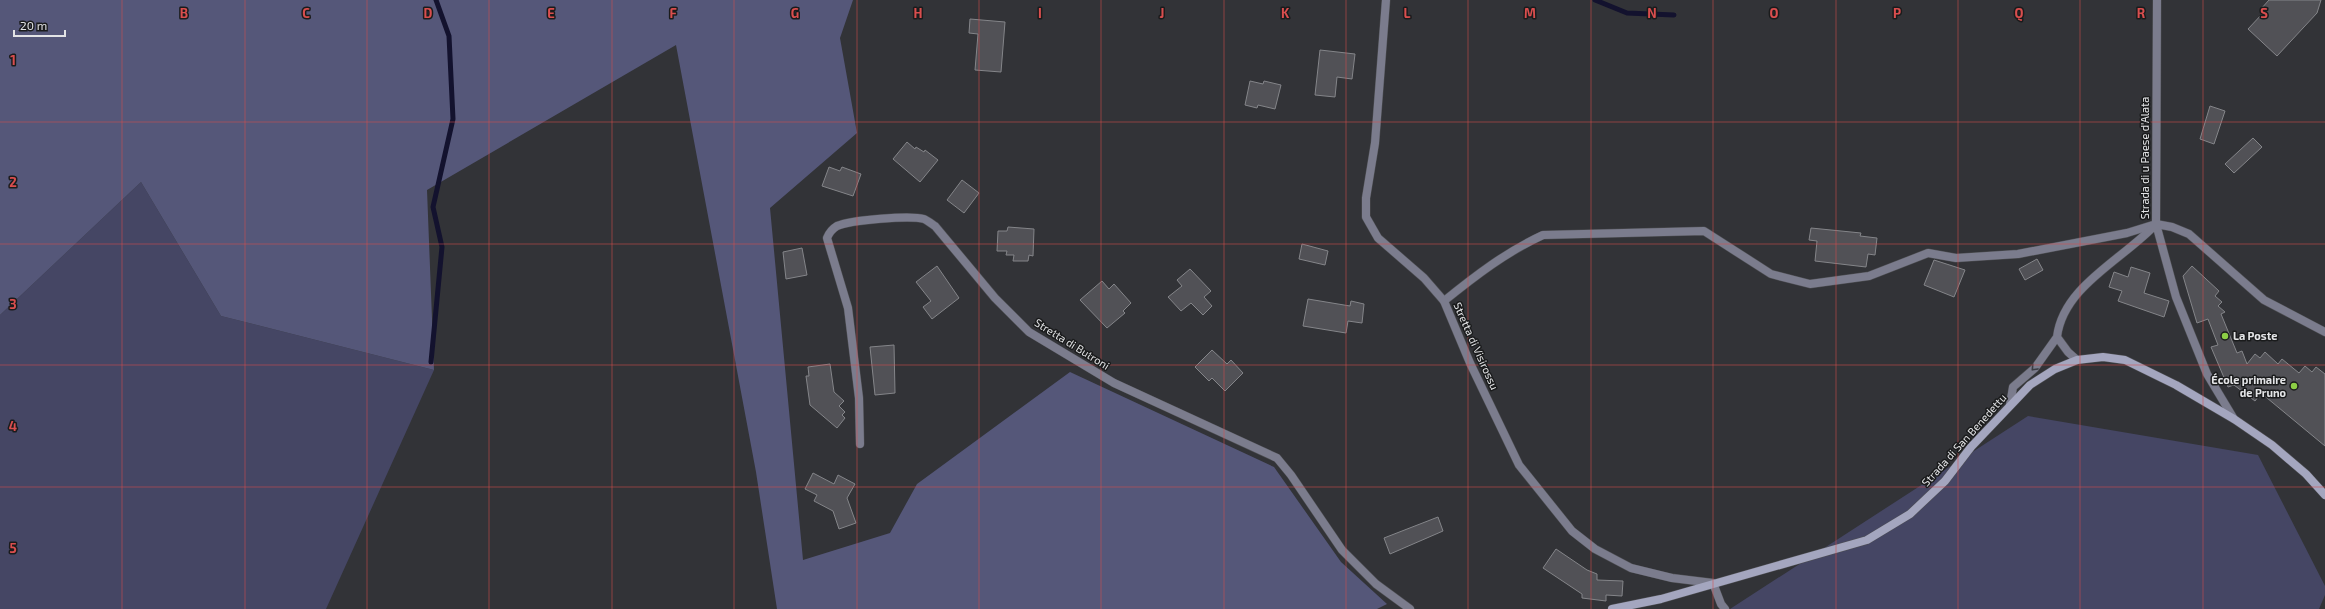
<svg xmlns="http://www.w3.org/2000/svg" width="2325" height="609" viewBox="0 0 2325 609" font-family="'Exo 2',sans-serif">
<rect width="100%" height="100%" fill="#323337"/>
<!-- green -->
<path fill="#454664" d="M 141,182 L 221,316 L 434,370 L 326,609 L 0,609 L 0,315 Z
M 2028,416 L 2258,455 L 2325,586 L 2325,595 L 2319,609 L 1730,609 Z"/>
<!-- forest -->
<path fill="#555779" d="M 0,0 L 853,0 L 840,38 L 857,133 L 770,208 L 803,560 L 890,533 L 917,484 L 1070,372 L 1274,467 L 1341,562 L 1387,604 L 1377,609 L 777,609 L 756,472 L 676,45 L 427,190 L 434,370 L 221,316 L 141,182 L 0,315 Z"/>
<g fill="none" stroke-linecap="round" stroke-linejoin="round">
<!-- stream -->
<path stroke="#13122e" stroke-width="5" d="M 1595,0 L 1627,13 L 1674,15
M 431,362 L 442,247 L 433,207 L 453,119 L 449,36 L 436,0"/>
</g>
<!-- building -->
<path fill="#515156" stroke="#848589" d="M 2269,0 L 2321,0 L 2317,13 L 2277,56 L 2248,29 L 2263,13 L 2260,10 Z
M 970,19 L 1005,22 L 1001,72 L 975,70 L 978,34 L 969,33 Z
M 1320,50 L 1355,54 L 1352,79 L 1337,77 L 1335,97 L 1315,95 Z
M 1250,81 L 1263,84 L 1264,81 L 1281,85 L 1275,109 L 1258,105 L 1257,108 L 1245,105 Z
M 2210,106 L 2225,111 L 2214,144 L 2200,139 Z
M 2253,138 L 2262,147 L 2234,173 L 2225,164 Z
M 907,142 L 915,149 L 916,147 L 924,152 L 925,150 L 938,160 L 920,182 L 893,159 Z
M 829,167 L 840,171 L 842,167 L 861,174 L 853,196 L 822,186 Z
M 962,180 L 979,193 L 964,213 L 947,200 Z
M 1008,227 L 1034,229 L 1033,256 L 1029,255 L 1028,261 L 1013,261 L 1014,255 L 1006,255 L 1007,251 L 997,251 L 998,231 L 1007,231 Z
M 1811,228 L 1861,233 L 1860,236 L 1877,238 L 1875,255 L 1868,254 L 1866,267 L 1815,261 L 1817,241 L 1809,240 Z
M 1302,244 L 1328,251 L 1325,265 L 1299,259 Z
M 802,248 L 807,275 L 786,279 L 783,252 Z
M 2037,259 L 2043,270 L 2025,280 L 2019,269 Z
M 1934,260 L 1965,270 L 1954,297 L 1924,285 Z
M 937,266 L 959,298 L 932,319 L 923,307 L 931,301 L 916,282 Z
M 2192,266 L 2219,291 L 2215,296 L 2222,302 L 2218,306 L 2225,312 L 2221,314 L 2237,353 L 2242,351 L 2247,364 L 2255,354 L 2260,358 L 2265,352 L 2278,364 L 2282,359 L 2299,373 L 2305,366 L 2312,372 L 2316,367 L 2325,374 L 2325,446 L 2261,393 L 2255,401 L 2234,385 L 2228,387 L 2211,347 L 2218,345 L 2208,319 L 2197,323 L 2183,276 Z
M 2131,267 L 2150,273 L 2144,293 L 2169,301 L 2164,317 L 2118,301 L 2122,291 L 2109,287 L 2114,272 L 2128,277 Z
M 1190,269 L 1211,291 L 1204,297 L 1212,306 L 1203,315 L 1191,303 L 1181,311 L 1168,297 L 1182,286 L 1177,280 Z
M 1102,281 L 1109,289 L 1114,284 L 1131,303 L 1123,311 L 1125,313 L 1107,328 L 1080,300 Z
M 1308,299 L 1350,306 L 1351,301 L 1364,304 L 1362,323 L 1348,321 L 1346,333 L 1303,326 Z
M 894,345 L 895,393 L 875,395 L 870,347 Z
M 1212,350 L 1227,364 L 1231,360 L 1243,373 L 1225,391 L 1212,378 L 1209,381 L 1195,367 Z
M 830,364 L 834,392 L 844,401 L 839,406 L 845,412 L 842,415 L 845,418 L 837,428 L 810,405 L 806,376 L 809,376 L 808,367 Z
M 813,473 L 834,484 L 838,475 L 855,484 L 847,498 L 856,523 L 839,529 L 833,511 L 814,501 L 817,495 L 805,489 Z
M 1438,517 L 1443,531 L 1390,554 L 1384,538 Z
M 1556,549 L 1587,570 L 1597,574 L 1597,580 L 1623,581 L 1622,596 L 1606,595 L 1606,601 L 1582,598 L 1582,594 L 1543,568 Z"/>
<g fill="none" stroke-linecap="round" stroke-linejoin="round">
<!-- lane casing -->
<g stroke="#4e4f53" stroke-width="9">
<path id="lane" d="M 1444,301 C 1475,276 1506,252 1543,235 L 1704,231 L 1771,274 L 1810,284 L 1869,276 L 1928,253 L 1956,258 L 2018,254 L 2127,233 L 2156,224 L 2172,227 L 2189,234 L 2264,300 L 2325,332"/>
</g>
<!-- street casing -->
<g stroke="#4e4f53" stroke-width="9">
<path id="street" d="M 1386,0 L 1375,143 L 1366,198 L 1366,217 L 1378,238 L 1424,278 L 1444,301 L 1470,363 L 1519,465 L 1572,531 L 1595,549 L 1631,568 L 1672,578 L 1713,583 L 1721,604 L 1725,609
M 2157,0 L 2156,224 L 2176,297 L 2207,374 L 2234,419
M 2077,360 L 2068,352 L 2057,337 C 2063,286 2124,259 2156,224
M 2010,405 L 2013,387 L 2035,368 L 2057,337
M 860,444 L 859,398 L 848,308 L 827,238 C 829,233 832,229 837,226 C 851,220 910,215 924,219 C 928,221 932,224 935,226 L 995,298 L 1029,332 L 1114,383 L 1277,458 L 1291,475 L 1342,550 L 1376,584 L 1410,609"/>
</g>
<!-- secondary casing -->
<g stroke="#4e4f53" stroke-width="9">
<path id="secondary" d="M 1612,609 L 1661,599 L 1867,540 L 1910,514 L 1945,481 L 1971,447 L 2030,385 L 2055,369 L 2077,360 L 2103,357 L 2125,360 L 2176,385 L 2234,419 L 2272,445 L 2306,474 L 2325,495"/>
</g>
<!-- lane -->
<use href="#lane" stroke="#7b7c8d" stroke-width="8"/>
<!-- street -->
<use href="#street" stroke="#7b7c8d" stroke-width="8"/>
<!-- secondary -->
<use href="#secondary" stroke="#a4a6bf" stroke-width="8"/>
</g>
<!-- one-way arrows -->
<defs><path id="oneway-chevron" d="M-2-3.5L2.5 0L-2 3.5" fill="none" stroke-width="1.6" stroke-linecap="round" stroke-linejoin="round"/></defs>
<use stroke="#3c3d44" href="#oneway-chevron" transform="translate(2034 368) rotate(133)"/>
<!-- grid -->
<path fill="none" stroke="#d94e4e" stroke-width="1" stroke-opacity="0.55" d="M 122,0 L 122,609M 245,0 L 245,609M 367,0 L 367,609M 489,0 L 489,609M 612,0 L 612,609M 734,0 L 734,609M 857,0 L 857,609M 979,0 L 979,609M 1101,0 L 1101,609M 1224,0 L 1224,609M 1346,0 L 1346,609M 1468,0 L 1468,609M 1591,0 L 1591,609M 1713,0 L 1713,609M 1836,0 L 1836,609M 1958,0 L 1958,609M 2080,0 L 2080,609M 2203,0 L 2203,609M 0,122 L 2325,122M 0,244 L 2325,244M 0,365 L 2325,365M 0,487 L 2325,487"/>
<!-- markers -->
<g fill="#8cce45" stroke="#1a1b1c" stroke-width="1.5">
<circle cx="2225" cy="336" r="4"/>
<circle cx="2294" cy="386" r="4"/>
</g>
<g text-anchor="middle" stroke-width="3" stroke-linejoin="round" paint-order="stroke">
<!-- street labels -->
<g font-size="11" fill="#e3e4e6" stroke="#1a1b1c">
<text transform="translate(2145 158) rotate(-90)" y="4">Strada di u Paese d'Alata</text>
<text transform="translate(1072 344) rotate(32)" y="4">Stretta di Butroni</text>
<text transform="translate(1476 346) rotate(66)" y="4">Stretta di Visirossu</text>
<text transform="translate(1964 440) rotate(-48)" y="4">Strada di San Benedettu</text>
</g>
<!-- poi labels -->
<g font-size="11" font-weight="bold" fill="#e3e4e6" stroke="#1a1b1c" text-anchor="start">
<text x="2233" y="340">La Poste</text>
<text x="2286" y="384" text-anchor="end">École primaire<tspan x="2286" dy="13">de Pruno</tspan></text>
</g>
</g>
<g font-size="13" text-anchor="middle" font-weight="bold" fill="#d94e4e" stroke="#1a1b1c" stroke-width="3" stroke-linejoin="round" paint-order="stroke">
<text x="184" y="18">B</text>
<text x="306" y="18">C</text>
<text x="428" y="18">D</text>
<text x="551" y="18">E</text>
<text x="673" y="18">F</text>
<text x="795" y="18">G</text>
<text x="918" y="18">H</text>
<text x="1040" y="18">I</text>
<text x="1162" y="18">J</text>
<text x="1285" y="18">K</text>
<text x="1407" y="18">L</text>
<text x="1530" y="18">M</text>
<text x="1652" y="18">N</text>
<text x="1774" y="18">O</text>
<text x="1897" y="18">P</text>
<text x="2019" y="18">Q</text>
<text x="2141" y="18">R</text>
<text x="2264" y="18">S</text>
<text x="13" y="65">1</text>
<text x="13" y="187">2</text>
<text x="13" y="309">3</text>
<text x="13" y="431">4</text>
<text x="13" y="553">5</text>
</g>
<!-- scale -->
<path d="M14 30v6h51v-6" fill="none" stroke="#e3e4e6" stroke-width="2"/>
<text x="20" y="30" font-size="12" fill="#e3e4e6" stroke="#1a1b1c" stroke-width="3" paint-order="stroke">20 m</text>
</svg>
